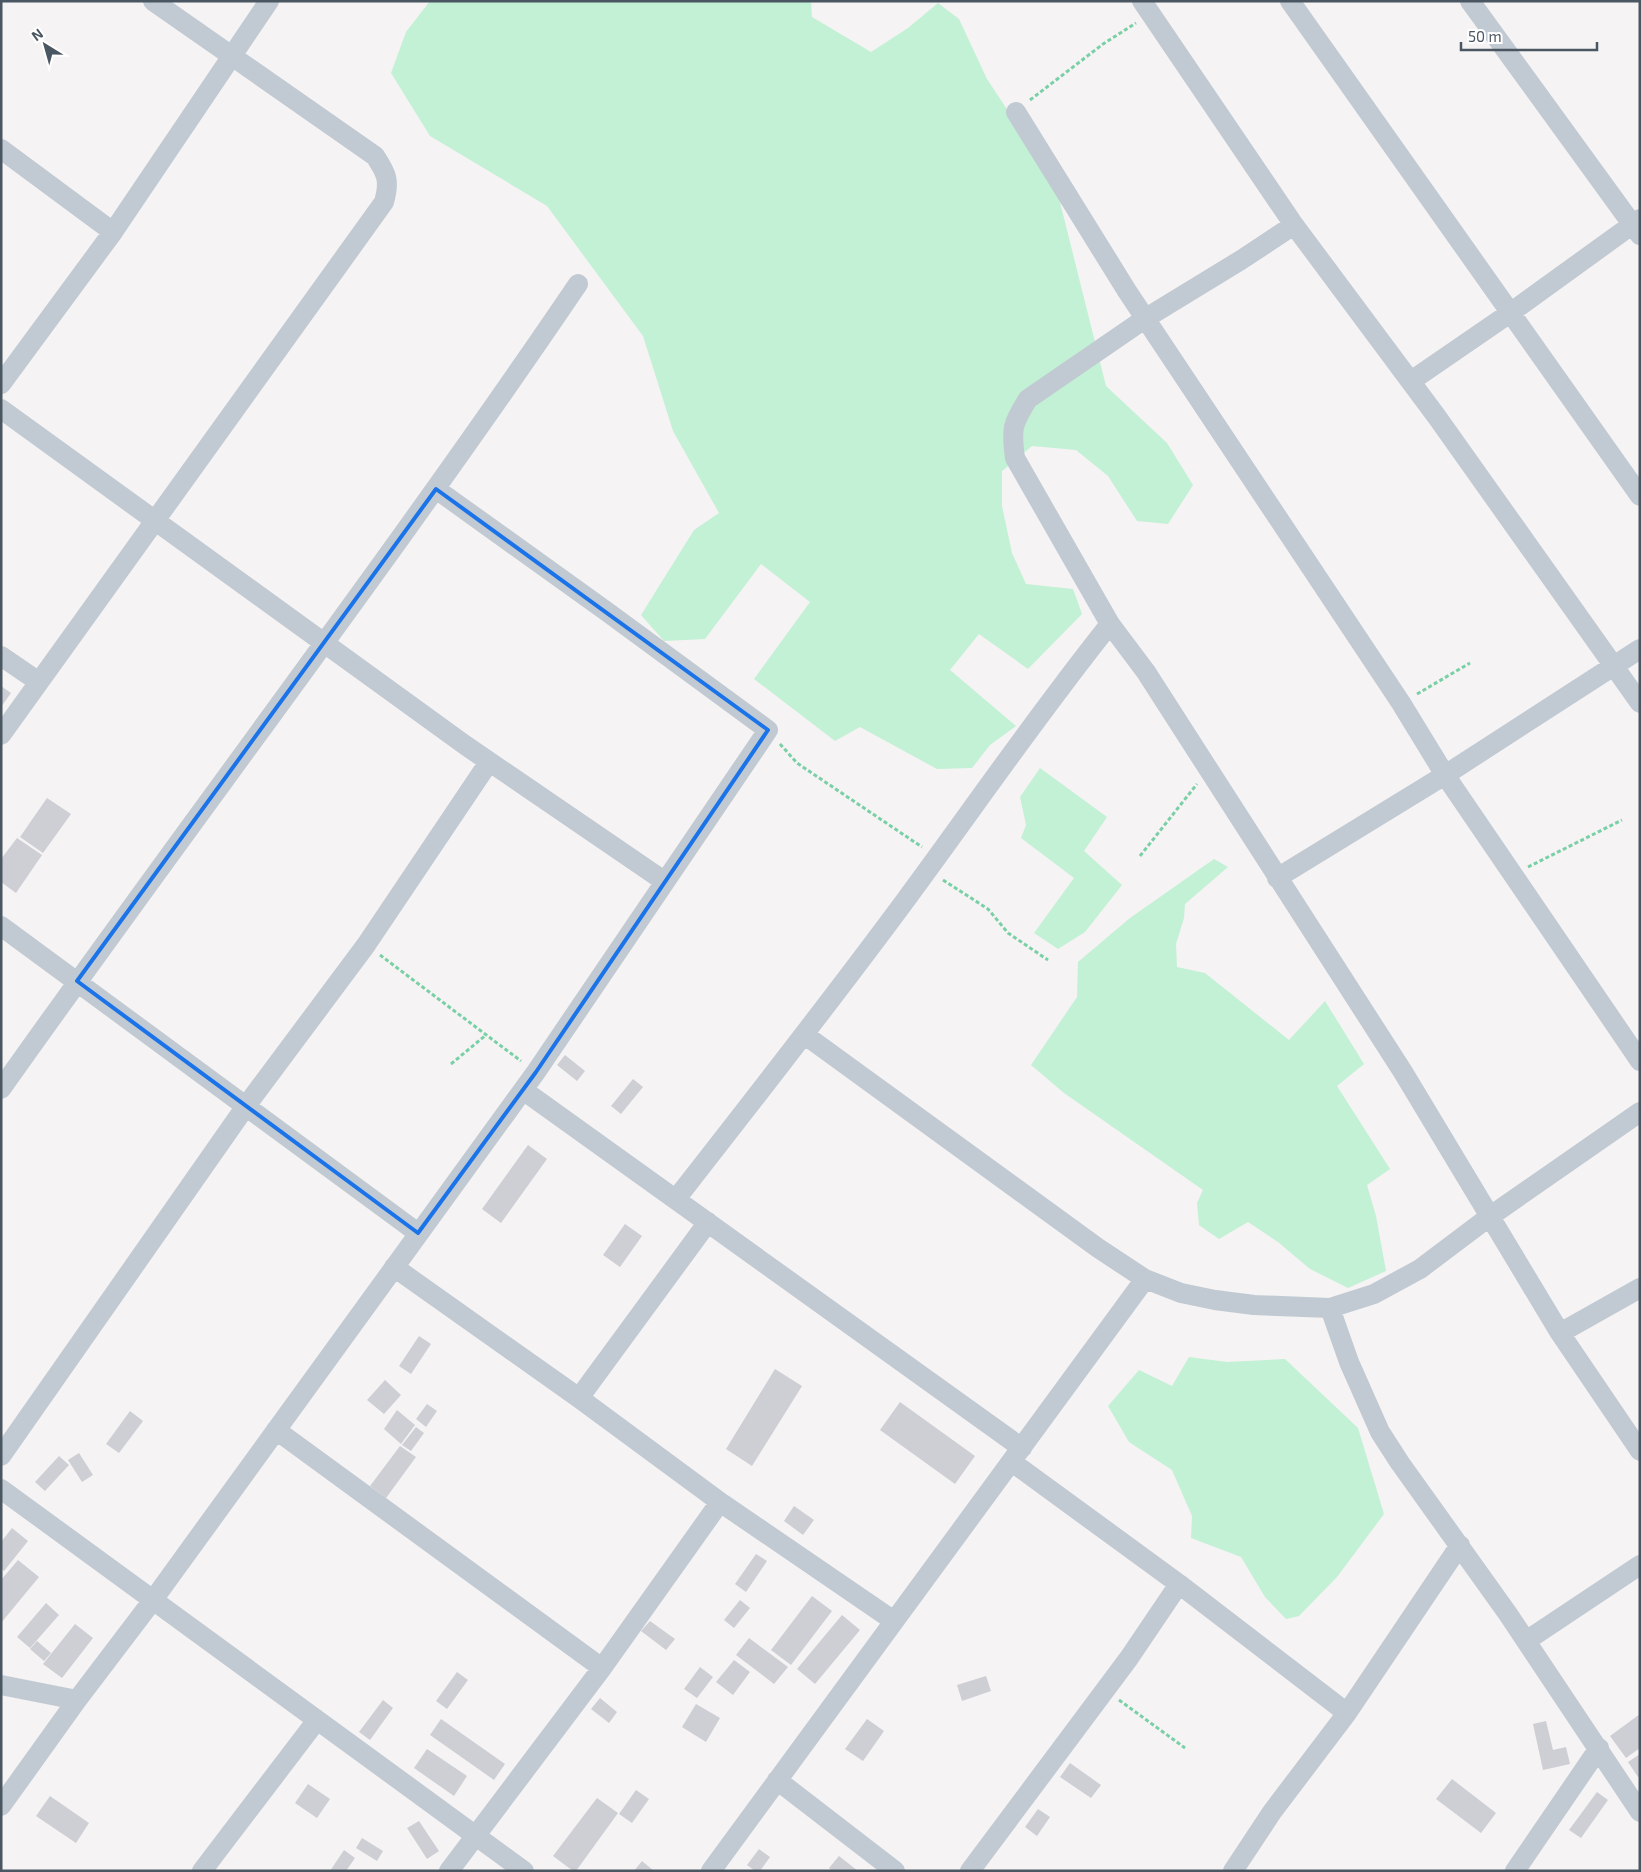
<svg xmlns="http://www.w3.org/2000/svg" width="1641" height="1872" viewBox="0 0 1641 1872" font-family="'Exo 2',sans-serif">
<rect width="100%" height="100%" fill="#f5f3f3"/>
<!-- green -->
<path fill="#c3f1d5" d="M 430,1 L 811,1 L 812,17 L 871,52 L 908,28 L 938,3 L 959,19 L 987,79 L 1055,182 L 1106,386 L 1167,443 L 1193,485 L 1168,524 L 1137,521 L 1108,476 L 1076,450 L 1032,446 L 1002,471 L 1002,506 L 1012,553 L 1026,584 L 1073,589 L 1082,614 L 1028,669 L 979,634 L 950,670 L 1016,726 L 990,745 L 972,768 L 937,769 L 860,727 L 835,741 L 754,679 L 810,602 L 761,564 L 705,639 L 664,641 L 641,615 L 694,530 L 719,513 L 673,431 L 643,336 L 547,206 L 430,136 L 391,73 L 406,32 Z
M 1040,768 L 1107,817 L 1084,851 L 1122,885 L 1085,932 L 1058,949 L 1034,933 L 1074,878 L 1021,838 L 1026,825 L 1020,797 Z
M 1214,859 L 1228,867 L 1185,904 L 1184,918 L 1176,944 L 1177,967 L 1205,973 L 1289,1040 L 1325,1001 L 1364,1064 L 1337,1086 L 1390,1169 L 1367,1185 L 1376,1216 L 1386,1271 L 1348,1288 L 1310,1269 L 1278,1242 L 1248,1222 L 1219,1239 L 1199,1225 L 1197,1203 L 1203,1190 L 1064,1093 L 1031,1065 L 1077,997 L 1078,962 L 1130,918 Z
M 1189,1357 L 1227,1362 L 1285,1359 L 1358,1428 L 1384,1514 L 1337,1577 L 1299,1616 L 1286,1619 L 1265,1597 L 1241,1557 L 1191,1538 L 1192,1516 L 1172,1470 L 1129,1442 L 1108,1406 L 1139,1370 L 1172,1386 Z"/>
<!-- building -->
<path fill="#cdcfd5" d="M 1,686 L 11,693 L 1,707 Z
M 47,798 L 71,814 L 43,853 L 20,837 Z
M 17,838 L 42,855 L 16,893 L 1,882 L 1,859 Z
M 565,1055 L 585,1071 L 577,1081 L 557,1065 Z
M 633,1079 L 643,1087 L 621,1114 L 611,1106 Z
M 528,1145 L 547,1159 L 501,1223 L 482,1209 Z
M 625,1224 L 642,1236 L 620,1267 L 603,1255 Z
M 419,1336 L 431,1344 L 411,1374 L 399,1366 Z
M 775,1369 L 802,1386 L 752,1466 L 726,1449 Z
M 385,1380 L 401,1395 L 384,1414 L 367,1400 Z
M 900,1402 L 975,1456 L 955,1484 L 880,1430 Z
M 427,1404 L 437,1411 L 426,1427 L 416,1419 Z
M 397,1410 L 415,1425 L 401,1444 L 384,1429 Z
M 130,1411 L 143,1421 L 119,1453 L 106,1444 Z
M 416,1427 L 424,1433 L 411,1451 L 402,1445 Z
M 400,1446 L 416,1457 L 386,1498 L 370,1486 Z
M 79,1453 L 93,1475 L 82,1482 L 68,1460 Z
M 59,1456 L 69,1465 L 45,1491 L 35,1482 Z
M 794,1506 L 814,1520 L 803,1535 L 784,1521 Z
M 12,1528 L 28,1541 L 4,1571 L 1,1568 L 1,1542 Z
M 756,1554 L 767,1561 L 746,1592 L 735,1584 Z
M 18,1560 L 39,1577 L 1,1623 L 1,1580 Z
M 812,1596 L 832,1611 L 791,1665 L 771,1650 Z
M 740,1600 L 750,1608 L 734,1628 L 724,1620 Z
M 46,1603 L 59,1615 L 30,1648 L 17,1637 Z
M 842,1615 L 860,1630 L 815,1684 L 797,1669 Z
M 650,1621 L 675,1639 L 666,1650 L 641,1631 Z
M 75,1624 L 93,1638 L 62,1678 L 43,1664 Z
M 749,1638 L 788,1667 L 774,1684 L 736,1655 Z
M 37,1641 L 51,1653 L 44,1661 L 30,1649 Z
M 734,1660 L 750,1672 L 733,1695 L 716,1682 Z
M 700,1667 L 713,1677 L 697,1698 L 684,1689 Z
M 457,1672 L 468,1680 L 447,1709 L 436,1701 Z
M 986,1676 L 991,1691 L 962,1701 L 957,1685 Z
M 600,1698 L 617,1712 L 609,1723 L 591,1709 Z
M 383,1700 L 393,1708 L 370,1740 L 359,1732 Z
M 696,1704 L 720,1718 L 706,1742 L 682,1727 Z
M 1640,1714 L 1640,1748 L 1626,1758 L 1610,1736 Z
M 441,1719 L 505,1764 L 494,1780 L 430,1735 Z
M 867,1719 L 884,1731 L 863,1761 L 845,1749 Z
M 1546,1721 L 1553,1750 L 1566,1747 L 1570,1764 L 1543,1770 L 1533,1724 Z
M 427,1749 L 467,1776 L 454,1796 L 414,1768 Z
M 1640,1754 L 1640,1776 L 1638,1777 L 1628,1762 Z
M 1070,1763 L 1101,1785 L 1091,1798 L 1060,1777 Z
M 1452,1779 L 1496,1813 L 1481,1833 L 1436,1799 Z
M 308,1784 L 330,1799 L 317,1818 L 295,1803 Z
M 636,1790 L 649,1799 L 632,1823 L 619,1814 Z
M 1597,1792 L 1608,1800 L 1581,1838 L 1569,1830 Z
M 50,1796 L 89,1823 L 76,1843 L 36,1816 Z
M 597,1798 L 618,1813 L 576,1871 L 573,1871 L 553,1856 Z
M 1038,1809 L 1050,1817 L 1037,1836 L 1025,1827 Z
M 419,1821 L 439,1851 L 427,1859 L 407,1828 Z
M 362,1838 L 383,1851 L 377,1861 L 356,1848 Z
M 759,1849 L 770,1857 L 760,1871 L 755,1871 L 747,1865 Z
M 344,1850 L 355,1858 L 346,1871 L 330,1871 Z
M 839,1856 L 858,1871 L 832,1871 L 829,1868 Z
M 642,1861 L 654,1871 L 634,1871 Z"/>
<g fill="none" stroke-linecap="round" stroke-linejoin="round">
<!-- path -->
<path stroke="#7ad0a6" stroke-width="3" stroke-dasharray="4 2.5" stroke-linecap="butt" d="M 1030,100 L 1103,44 L 1136,23
M 1417,694 L 1470,663
M 780,744 L 797,763 L 922,847
M 1140,856 L 1197,784
M 1528,867 L 1622,820
M 943,880 L 988,909 L 1008,933 L 1048,960
M 380,955 L 521,1061
M 451,1064 L 486,1035
M 1119,1700 L 1185,1748"/>
<!-- minor -->
<path stroke="#c1cad2" stroke-width="20" d="M 1142,1 L 1294,225 L 1437,417 L 1640,703
M 1290,1 L 1640,496
M 1470,1 L 1640,235
M 1016,112 L 1127,291 L 1401,703 L 1445,775 L 1640,1061
M 1,149 L 113,232
M 1294,225 L 1241,260 L 1146,318 L 1028,399 C 1012,424 1011,429 1015,458 L 1110,624 L 1146,672 L 1403,1072 L 1560,1333 L 1640,1451
M 1411,381 L 1510,313 L 1640,219
M 1,384 L 113,232 L 269,1
M 1,409 L 465,745 L 664,881
M 1,656 L 39,682
M 1,735 L 384,202 C 390,181 387,174 375,156 L 153,1
M 1277,878 L 1445,775 L 1640,649
M 1,926 L 418,1233
M 805,1035 L 1098,1248 L 1145,1279 L 1181,1293 L 1215,1300 L 1254,1305 L 1330,1308 L 1374,1294 L 1420,1269 L 1489,1217 L 1640,1112
M 1,1089 C 192,819 393,557 578,284
M 523,1090 L 1022,1448
M 676,1199 C 748,1107 820,1015 890,921 C 964,822 1033,720 1110,624
M 394,1267 L 579,1398 L 720,1502 L 894,1621
M 1330,1308 L 1349,1362 L 1380,1432 L 1400,1463 L 1508,1614 L 1640,1812
M 1560,1333 L 1640,1288
M 579,1398 L 708,1222
M 276,1430 L 602,1668
M 1,1456 L 246,1106 L 366,945 L 489,762
M 1012,1462 L 1179,1584 L 1347,1713
M 1,1489 L 524,1871
M 1526,1641 L 1640,1565
M 1,1685 L 77,1700
M 777,1780 L 895,1871
M 1,1806 L 77,1700 L 153,1600 L 536,1072 L 768,730 L 606,611 L 436,489
M 202,1871 L 317,1720
M 449,1871 L 602,1668 L 720,1502
M 711,1871 L 1145,1279
M 970,1871 L 1129,1658 L 1179,1584
M 1233,1871 L 1272,1812 L 1347,1713 L 1460,1545
M 1515,1871 L 1599,1748"/>
</g>
<!-- marked area -->
<path fill="none" stroke="#1a73e8" stroke-width="4" stroke-linejoin="round" d="M 436,489 L 768,730 L 536,1072 L 418,1233 L 77,981 Z"/>
<!-- border -->
<rect width="1641" height="1872" fill="none" stroke="#4a5661" stroke-width="5"/>
<!-- north arrow -->
<g transform="translate(45 45) rotate(323)" stroke="#ffffff" stroke-width="4" paint-order="stroke">
<path d="M0-4L9 19L0 12L-9 19Z" fill="#4a5661"/>
<text y="-8" font-size="14" font-weight="bold" text-anchor="middle" fill="#4a5661">N</text>
</g>
<!-- scale -->
<path d="M1461 42v8h136v-8" fill="none" stroke="#4a5661" stroke-width="2.5"/>
<text x="1468" y="42" font-size="15" fill="#4a5661" stroke="#ffffff" stroke-width="4" paint-order="stroke">50 m</text>
</svg>
